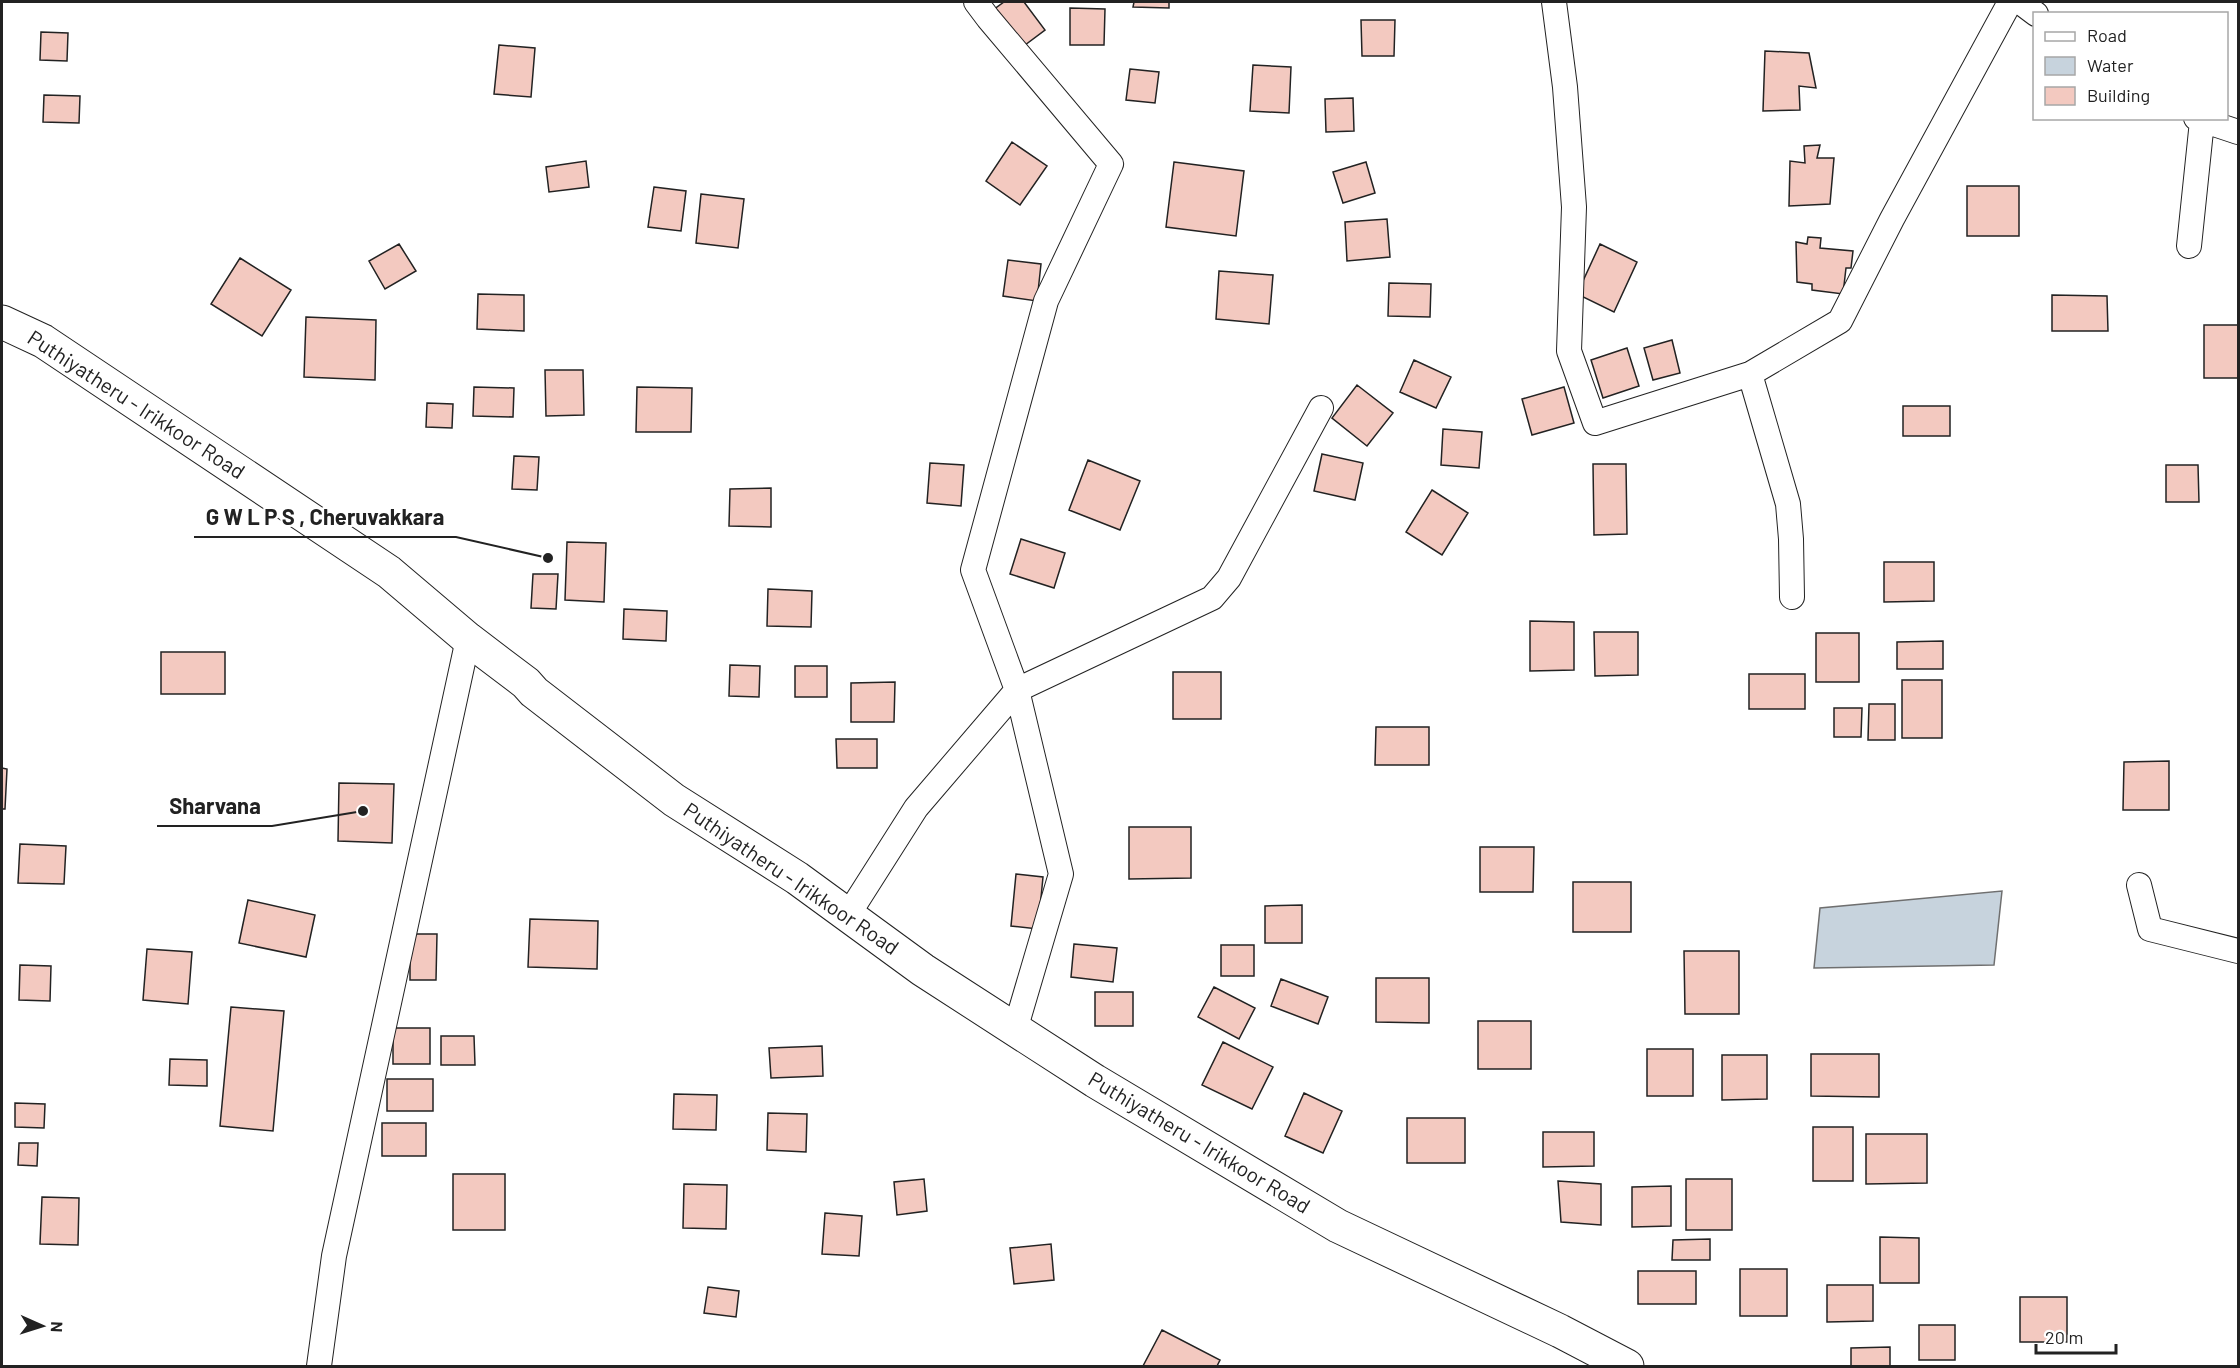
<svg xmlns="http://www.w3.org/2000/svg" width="2240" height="1368" viewBox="0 0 2240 1368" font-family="Barlow,sans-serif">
<rect width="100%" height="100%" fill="#fff"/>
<!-- water -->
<path fill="#c7d3dd" stroke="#6f6f6f" stroke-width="1.5" d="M 2002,891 L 1994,965 L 1814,968 L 1820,908 Z"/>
<!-- building -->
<path fill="#f3c9c0" stroke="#222" stroke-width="1.5" d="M 1004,2 L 1024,2 L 1045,30 L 1021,48 L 993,10 Z
M 1134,2 L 1169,2 L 1169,8 L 1133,7 Z
M 1070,8 L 1105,9 L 1104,45 L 1070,45 Z
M 1361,20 L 1395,20 L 1394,56 L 1362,56 Z
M 41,32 L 68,33 L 67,61 L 40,60 Z
M 499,45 L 535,48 L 531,97 L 494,94 Z
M 1765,51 L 1809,53 L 1816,88 L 1799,86 L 1800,110 L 1763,111 Z
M 1253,65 L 1291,67 L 1289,113 L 1250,111 Z
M 1130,69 L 1159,72 L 1155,103 L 1126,100 Z
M 44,95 L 80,96 L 79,123 L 43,122 Z
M 1353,98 L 1354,131 L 1326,132 L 1325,99 Z
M 1012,142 L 1047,166 L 1020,205 L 986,181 Z
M 1820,145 L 1817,158 L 1834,158 L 1830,204 L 1789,206 L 1790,161 L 1805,163 L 1804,146 Z
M 586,161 L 589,187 L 549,192 L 546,167 Z
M 1174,162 L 1244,171 L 1236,236 L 1166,227 Z
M 1366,162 L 1375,193 L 1343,203 L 1333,172 Z
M 1967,186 L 2019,186 L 2019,236 L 1967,236 Z
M 654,187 L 686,191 L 681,231 L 648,227 Z
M 701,194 L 744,199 L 738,248 L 696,243 Z
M 1387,219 L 1390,257 L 1347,261 L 1345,222 Z
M 1808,237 L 1821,238 L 1820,248 L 1853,251 L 1851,268 L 1846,268 L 1843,294 L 1812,290 L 1812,284 L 1797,282 L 1796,242 L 1807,244 Z
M 399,244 L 416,271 L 385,289 L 369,261 Z
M 1600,244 L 1637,262 L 1614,312 L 1577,294 Z
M 240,258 L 291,290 L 262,336 L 211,304 Z
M 1008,260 L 1041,264 L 1037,301 L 1003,296 Z
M 1219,271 L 1273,275 L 1269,324 L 1216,319 Z
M 1389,283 L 1431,284 L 1430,317 L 1388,316 Z
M 478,294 L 524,295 L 524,331 L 477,329 Z
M 2052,295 L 2107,296 L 2108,331 L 2052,331 Z
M 306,317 L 376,320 L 375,380 L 304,377 Z
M 2204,325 L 2238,325 L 2238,378 L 2204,378 Z
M 1672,340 L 1680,373 L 1653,380 L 1644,348 Z
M 1627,348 L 1639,386 L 1603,398 L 1591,360 Z
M 1414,360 L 1451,377 L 1436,408 L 1400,392 Z
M 545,370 L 583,370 L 584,415 L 546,416 Z
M 1357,385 L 1393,413 L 1367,446 L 1332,418 Z
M 474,387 L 514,388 L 513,417 L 473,416 Z
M 637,387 L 692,388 L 691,432 L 636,432 Z
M 1564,387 L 1574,423 L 1532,435 L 1522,399 Z
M 427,403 L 453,404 L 452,428 L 426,427 Z
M 1903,406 L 1950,406 L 1950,436 L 1903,436 Z
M 1443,429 L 1482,432 L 1479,468 L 1441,465 Z
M 1322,454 L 1363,463 L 1355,500 L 1314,491 Z
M 514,456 L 539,457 L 537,490 L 512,489 Z
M 1088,460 L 1140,481 L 1120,530 L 1069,510 Z
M 930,463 L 964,465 L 961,506 L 927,503 Z
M 1593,464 L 1626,464 L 1627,534 L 1594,535 Z
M 2166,465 L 2198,465 L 2199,502 L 2166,502 Z
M 771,488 L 771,527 L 729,526 L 730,489 Z
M 1432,490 L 1468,513 L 1442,555 L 1406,532 Z
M 1021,539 L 1065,553 L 1054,588 L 1010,574 Z
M 567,542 L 606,543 L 604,602 L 565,600 Z
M 1884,562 L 1934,562 L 1934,601 L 1884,602 Z
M 533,574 L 558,574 L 556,609 L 531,608 Z
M 768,589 L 812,591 L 811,627 L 767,626 Z
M 624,609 L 667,611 L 666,641 L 623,639 Z
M 1530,621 L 1574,622 L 1574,670 L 1530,671 Z
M 1594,632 L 1638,632 L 1638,675 L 1595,676 Z
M 1816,633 L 1859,633 L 1859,682 L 1816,682 Z
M 1943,641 L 1943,669 L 1897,669 L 1897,642 Z
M 161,652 L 225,652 L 225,694 L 161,694 Z
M 730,665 L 760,666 L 759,697 L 729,696 Z
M 795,666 L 827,666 L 827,697 L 795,697 Z
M 1173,672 L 1221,672 L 1221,719 L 1173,719 Z
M 1749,674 L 1805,674 L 1805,709 L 1749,709 Z
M 1902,680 L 1942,680 L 1942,738 L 1902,738 Z
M 895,682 L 894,722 L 851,722 L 851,683 Z
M 1869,704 L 1895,704 L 1895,740 L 1868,740 Z
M 1834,708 L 1862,708 L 1861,737 L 1834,737 Z
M 1376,727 L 1429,727 L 1429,765 L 1375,765 Z
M 836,739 L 877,739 L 877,768 L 837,768 Z
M 2169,761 L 2169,810 L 2123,810 L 2124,762 Z
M 2,768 L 7,769 L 5,809 L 2,809 Z
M 339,783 L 394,784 L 392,843 L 338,841 Z
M 1129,827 L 1191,827 L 1191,878 L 1129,879 Z
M 20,844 L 66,846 L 64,884 L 18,883 Z
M 1480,847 L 1534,847 L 1533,892 L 1480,892 Z
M 1016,874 L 1043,877 L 1038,929 L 1011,926 Z
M 1573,882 L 1631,882 L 1631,932 L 1573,932 Z
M 248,900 L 315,915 L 306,957 L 239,943 Z
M 1302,905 L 1302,943 L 1265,943 L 1265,906 Z
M 530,919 L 598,921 L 597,969 L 528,967 Z
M 410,934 L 437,934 L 436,980 L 410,980 Z
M 1074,944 L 1117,948 L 1113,982 L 1071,977 Z
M 1221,945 L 1254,945 L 1254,976 L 1221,976 Z
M 147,949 L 192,952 L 188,1004 L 143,1000 Z
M 1684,951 L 1739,951 L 1739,1014 L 1685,1014 Z
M 20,965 L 51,966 L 50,1001 L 19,1000 Z
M 1376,978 L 1429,978 L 1429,1023 L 1376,1022 Z
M 1281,979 L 1328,997 L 1318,1024 L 1271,1006 Z
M 1214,987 L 1255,1008 L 1239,1039 L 1198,1017 Z
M 1095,992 L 1133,992 L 1133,1026 L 1095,1026 Z
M 231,1007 L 284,1011 L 273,1131 L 220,1126 Z
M 1478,1021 L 1531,1021 L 1531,1069 L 1478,1069 Z
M 393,1028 L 430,1028 L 430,1064 L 393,1064 Z
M 441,1036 L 474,1036 L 475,1065 L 441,1065 Z
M 1223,1042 L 1273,1067 L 1252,1109 L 1202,1085 Z
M 822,1046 L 823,1076 L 771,1078 L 769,1048 Z
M 1647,1049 L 1693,1049 L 1693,1096 L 1647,1096 Z
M 1811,1054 L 1879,1054 L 1879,1097 L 1811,1096 Z
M 1722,1055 L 1767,1055 L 1767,1099 L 1722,1100 Z
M 170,1059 L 207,1060 L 207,1086 L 169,1085 Z
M 387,1079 L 433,1079 L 433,1111 L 387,1111 Z
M 1304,1093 L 1342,1111 L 1323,1153 L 1285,1136 Z
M 674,1094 L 717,1095 L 716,1130 L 673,1129 Z
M 15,1103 L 45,1104 L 44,1128 L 15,1127 Z
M 768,1113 L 807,1114 L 806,1152 L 767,1150 Z
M 1407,1118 L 1465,1118 L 1465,1163 L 1407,1163 Z
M 382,1123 L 426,1123 L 426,1156 L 382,1156 Z
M 1813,1127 L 1853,1127 L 1853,1181 L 1813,1181 Z
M 1543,1132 L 1594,1132 L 1594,1166 L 1543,1167 Z
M 1866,1134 L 1927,1134 L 1927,1183 L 1866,1184 Z
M 19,1143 L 38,1143 L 37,1166 L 18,1165 Z
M 453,1174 L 505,1174 L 505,1230 L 453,1230 Z
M 924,1179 L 927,1211 L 897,1215 L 894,1182 Z
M 1686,1179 L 1732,1179 L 1732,1230 L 1686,1230 Z
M 1558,1181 L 1601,1184 L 1601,1225 L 1561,1222 Z
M 684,1184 L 727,1185 L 726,1229 L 683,1228 Z
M 1671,1186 L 1671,1226 L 1632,1227 L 1632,1187 Z
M 42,1197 L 79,1198 L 78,1245 L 40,1244 Z
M 825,1213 L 862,1216 L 859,1256 L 822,1254 Z
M 1880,1237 L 1919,1238 L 1919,1283 L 1880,1283 Z
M 1710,1239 L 1710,1260 L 1672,1260 L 1673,1240 Z
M 1051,1244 L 1054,1280 L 1014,1284 L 1010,1248 Z
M 1740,1269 L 1787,1269 L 1787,1316 L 1740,1316 Z
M 1638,1271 L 1696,1271 L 1696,1304 L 1638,1304 Z
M 1827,1285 L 1873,1285 L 1873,1321 L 1827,1322 Z
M 708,1287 L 739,1291 L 736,1317 L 704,1313 Z
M 2020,1297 L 2067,1297 L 2067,1342 L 2020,1342 Z
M 1919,1325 L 1955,1325 L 1955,1360 L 1919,1360 Z
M 1162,1330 L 1220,1360 L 1217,1366 L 1143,1366 Z
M 1890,1347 L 1890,1366 L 1851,1366 L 1851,1348 Z"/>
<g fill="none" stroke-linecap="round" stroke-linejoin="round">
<!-- minor casing -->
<g stroke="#222" stroke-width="26">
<path id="minor" d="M 976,2 L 988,18 L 1111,164 L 1046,301 L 973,570 L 1017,690 L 1061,874 L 1015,1030
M 1554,2 L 1565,87 L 1574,207 L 1569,351 L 1595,423 L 1750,374 L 1840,321 L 1892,219 L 2010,2
M 2020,2 L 2036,14
M 2196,118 L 2238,132
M 2189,246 L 2202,121
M 1750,374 L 1788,504 L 1791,539 L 1792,597
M 2139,885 L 2150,929 L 2238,951
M 848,915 L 916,808 L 1017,690 L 1212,598 L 1229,578 L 1321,408
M 319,1366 L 334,1256 L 468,639"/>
</g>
<!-- secondary casing -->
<g stroke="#222" stroke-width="35">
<path id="secondary" d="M 2,322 L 43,341 L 389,572 L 468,639 L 526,683 L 534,692 L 674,800 L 797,878 L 923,970 L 1095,1081 L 1338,1226 L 1560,1331 L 1627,1366"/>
</g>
<!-- minor -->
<use href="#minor" stroke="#fff" stroke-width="24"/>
<!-- secondary -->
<use href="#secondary" stroke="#fff" stroke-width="33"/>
</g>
<g text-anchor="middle" stroke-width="4.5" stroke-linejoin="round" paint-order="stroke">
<!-- street labels -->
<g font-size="21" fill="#222" stroke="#fff">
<text transform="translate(136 405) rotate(33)" y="7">Puthiyatheru - Irikkoor Road</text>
<text transform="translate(791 879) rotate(34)" y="7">Puthiyatheru - Irikkoor Road</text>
<text transform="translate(1199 1143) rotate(31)" y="7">Puthiyatheru - Irikkoor Road</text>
</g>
</g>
<!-- callouts -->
<path fill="none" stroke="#222" stroke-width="2" d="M548 558L456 537H194M363 811L272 826H157"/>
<g fill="#222" stroke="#fff" stroke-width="2">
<circle cx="548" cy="558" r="6"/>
<circle cx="363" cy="811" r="6"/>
</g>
<g font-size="22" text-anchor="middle" font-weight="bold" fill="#222" stroke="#fff" stroke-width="4.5" stroke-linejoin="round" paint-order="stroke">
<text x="325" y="525">G W L P S , Cheruvakkara</text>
<text x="215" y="814">Sharvana</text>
</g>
<!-- border -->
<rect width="2240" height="1368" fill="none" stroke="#222222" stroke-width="6"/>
<!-- legend -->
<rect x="2033" y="12" width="195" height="108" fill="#ffffff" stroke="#a7a7a7" stroke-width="1.5"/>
<rect x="2045" y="32" width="30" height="9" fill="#ffffff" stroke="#a7a7a7" stroke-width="1.5"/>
<text x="2087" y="42" font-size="18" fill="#222222">Road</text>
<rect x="2045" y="57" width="30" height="18" fill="#c7d3dd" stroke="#a7a7a7" stroke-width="1.5"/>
<text x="2087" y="72" font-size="18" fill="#222222">Water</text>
<rect x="2045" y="87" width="30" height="18" fill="#f3c9c0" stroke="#a7a7a7" stroke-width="1.5"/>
<text x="2087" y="102" font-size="18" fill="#222222">Building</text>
<!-- north arrow -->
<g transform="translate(42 1326) rotate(93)" stroke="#ffffff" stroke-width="4.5" paint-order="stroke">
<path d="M0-4.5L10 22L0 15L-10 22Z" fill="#222222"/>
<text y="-9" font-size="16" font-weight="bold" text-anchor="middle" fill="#222222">N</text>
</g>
<!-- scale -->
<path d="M2036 1344v9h80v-9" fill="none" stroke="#222222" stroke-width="3"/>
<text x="2045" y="1344" font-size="18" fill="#222222" stroke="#ffffff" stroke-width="4.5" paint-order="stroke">20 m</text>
</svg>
